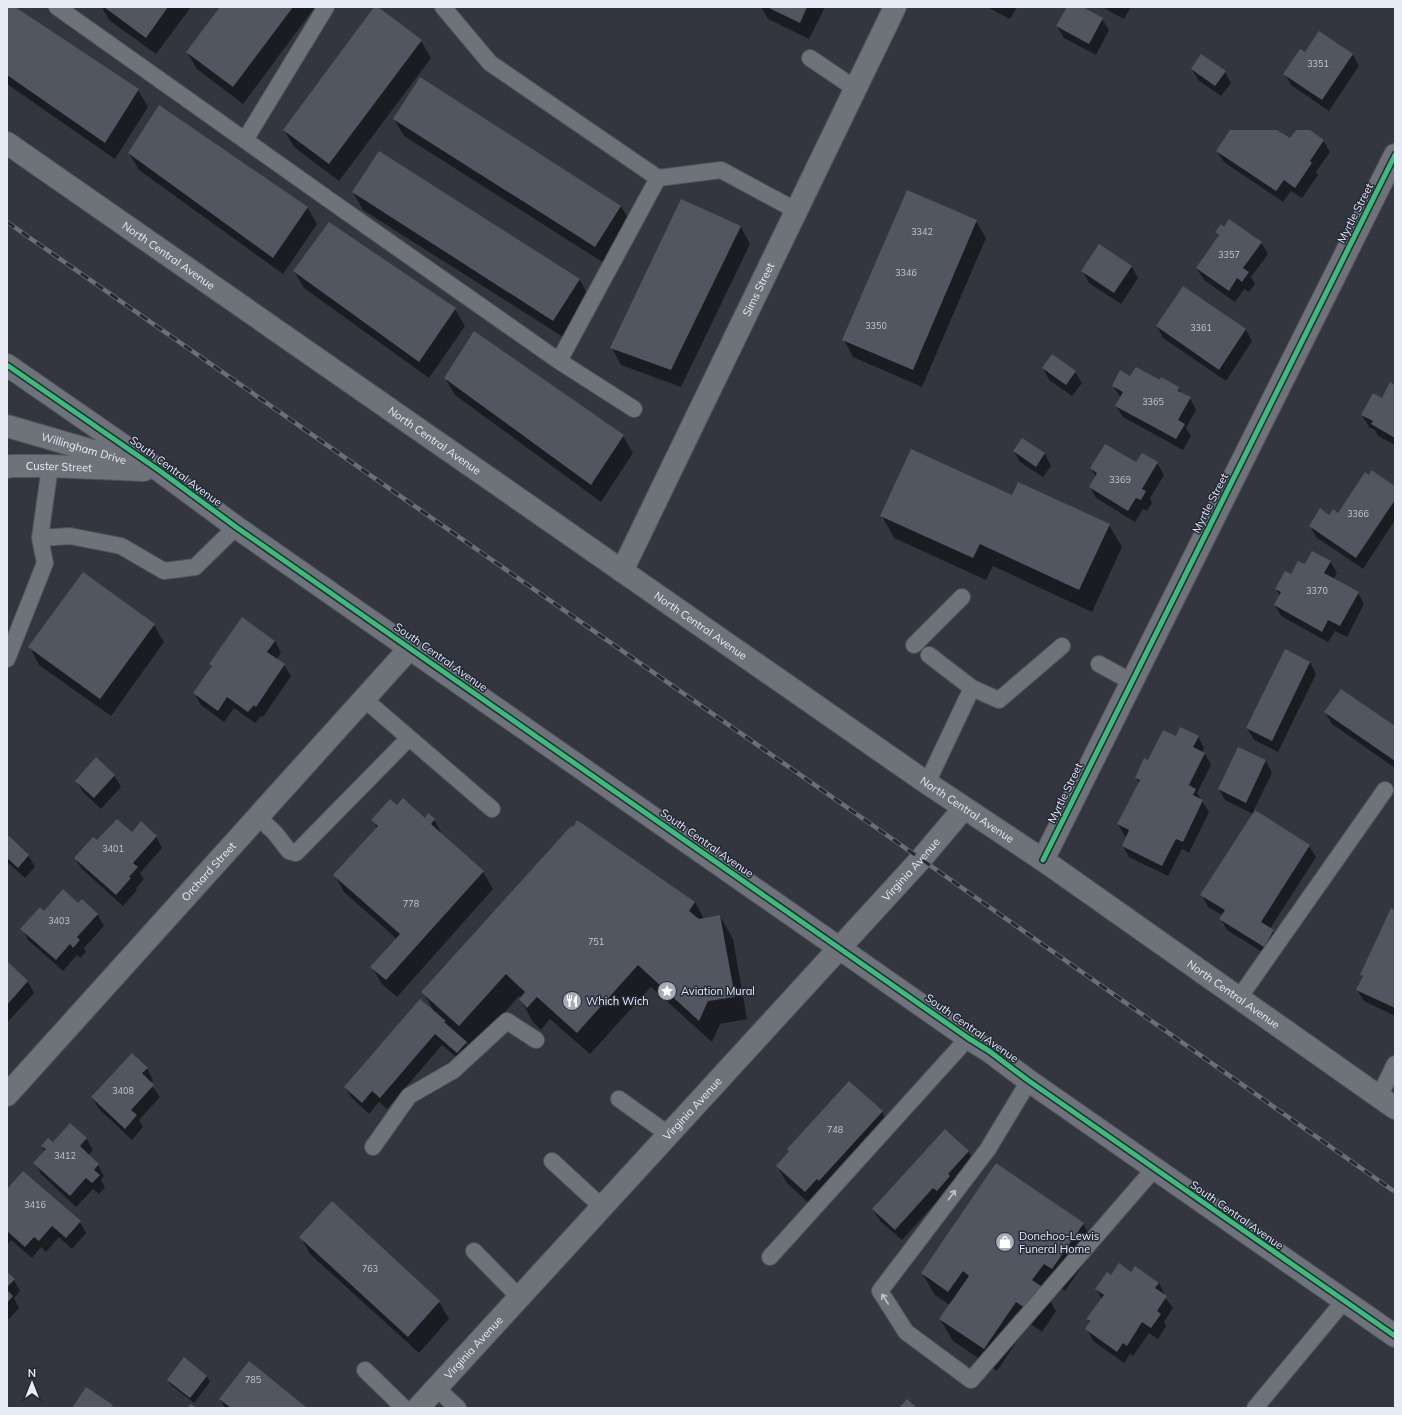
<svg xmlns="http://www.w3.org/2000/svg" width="1402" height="1415" viewBox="0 0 1402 1415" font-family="Mulish,sans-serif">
<rect width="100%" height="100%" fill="#33363e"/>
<!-- shadow -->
<path fill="#0007" d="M 7,7 L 14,7 L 138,90 L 148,107 L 115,159 L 7,84 Z
M 102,7 L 191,7 L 156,54 L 109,20 Z
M 221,7 L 315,7 L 243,104 L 197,69 L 187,52 Z
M 375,7 L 421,41 L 431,58 L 339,181 L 294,147 L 284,130 Z
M 761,7 L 825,7 L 809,39 L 768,19 Z
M 987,7 L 1017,7 L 1010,19 Z
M 1068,7 L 1080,7 L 1102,19 L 1109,30 L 1096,55 L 1064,38 L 1057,26 Z
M 1102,7 L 1131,7 L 1124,19 Z
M 1305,53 L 1353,55 L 1359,66 L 1329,111 L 1291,85 L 1285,74 Z
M 1192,69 L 1225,72 L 1231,83 L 1221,96 L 1198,80 Z
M 394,119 L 621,206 L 631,223 L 604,263 L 404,136 Z
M 1290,140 L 1323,140 L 1330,152 L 1316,172 L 1318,175 L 1302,198 L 1291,191 L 1283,202 L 1224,162 L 1217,151 Z
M 379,152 L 580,280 L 589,297 L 563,337 L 363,210 L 353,192 Z
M 129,153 L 307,207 L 317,224 L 283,274 L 139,170 Z
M 907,192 L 976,221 L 986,238 L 922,387 L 853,357 L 844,340 Z
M 741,227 L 750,244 L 681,387 L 621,365 L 612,348 Z
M 1224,229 L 1261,242 L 1268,254 L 1251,277 L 1255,284 L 1249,292 L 1244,289 L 1235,302 L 1204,280 L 1197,269 L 1219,237 L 1217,232 Z
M 1132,267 L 1138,278 L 1121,304 L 1089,283 L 1083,271 Z
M 294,271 L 455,309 L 465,326 L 429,378 L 304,288 Z
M 1183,287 L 1246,330 L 1252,341 L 1226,381 L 1163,338 L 1157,326 Z
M 1043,368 L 1075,372 L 1082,383 L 1072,396 L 1049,380 Z
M 445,378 L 623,436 L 633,453 L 601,502 L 455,395 Z
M 1130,378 L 1161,382 L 1178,388 L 1182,394 L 1190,398 L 1196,410 L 1186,428 L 1191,436 L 1183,450 L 1123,417 L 1116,406 L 1121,398 L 1113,386 Z
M 1395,386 L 1395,445 L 1378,436 L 1375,430 L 1369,427 L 1362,415 L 1383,399 Z
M 1023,439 L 1045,454 L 1051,466 L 1043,477 L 1020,462 L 1014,451 Z
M 1157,463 L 1164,475 L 1150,498 L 1152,503 L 1147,511 L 1143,509 L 1135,522 L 1096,498 L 1090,487 L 1096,477 L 1091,468 Z
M 1395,487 L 1395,520 L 1363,569 L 1316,537 L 1310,526 L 1330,516 L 1339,514 Z
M 1013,496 L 1109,525 L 1122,547 L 1092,612 L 993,566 L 986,580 L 894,538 L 882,516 Z
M 1330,561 L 1337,573 L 1333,580 L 1358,593 L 1364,604 L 1347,637 L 1335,631 L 1328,642 L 1281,616 L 1275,605 L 1280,596 L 1276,589 L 1291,576 L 1306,565 Z
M 154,625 L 164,642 L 111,716 L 39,665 L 30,647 Z
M 275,641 L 281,653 L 276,660 L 284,665 L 291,676 L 263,717 L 261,716 L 255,723 L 234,708 L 224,722 L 201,705 L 194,693 L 212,667 L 210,664 Z
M 1310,662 L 1316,674 L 1278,752 L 1254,740 L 1247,728 Z
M 1325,712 L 1395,728 L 1395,768 L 1332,724 Z
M 1198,736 L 1204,748 L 1202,753 L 1205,754 L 1211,765 L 1197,793 L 1209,812 L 1189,853 L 1182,849 L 1168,876 L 1129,857 L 1123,846 L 1127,837 L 1125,836 L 1118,824 L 1139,783 L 1136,778 L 1148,761 L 1177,737 Z
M 1238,749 L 1266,761 L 1272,773 L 1254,810 L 1309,846 L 1316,857 L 1270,929 L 1273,931 L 1280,942 L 1270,957 L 1227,930 L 1221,919 L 1222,915 L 1208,907 L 1202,895 L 1253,814 L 1225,800 L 1219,789 Z
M 114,775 L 121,787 L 101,809 L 83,792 L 76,781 Z
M 397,806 L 425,819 L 434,820 L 444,837 L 483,872 L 493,889 L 397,997 L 382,984 L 372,967 L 397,939 L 344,892 L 335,875 L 377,828 L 373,820 Z
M 132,833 L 156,836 L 162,848 L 140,873 L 144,879 L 136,888 L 137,890 L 123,906 L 82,869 L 75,858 L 97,842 Z
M 7,839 L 28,855 L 35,867 L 25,878 L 7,862 Z
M 695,902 L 704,919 L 720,916 L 733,939 L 747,1019 L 720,1024 L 712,1042 L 651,987 L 590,1054 L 550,1019 L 541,1030 L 533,1022 L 520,999 L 521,998 L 519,996 L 473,1048 L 465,1042 L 473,1054 L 464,1064 L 442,1045 L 387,1109 L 379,1102 L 369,1114 L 352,1098 L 345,1087 L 434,1011 L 423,992 Z
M 78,904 L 97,914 L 104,926 L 84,948 L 86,952 L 80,958 L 77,955 L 63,971 L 28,940 L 22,929 L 44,912 Z
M 1395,909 L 1395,1016 L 1364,1001 L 1357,990 L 1363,977 L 1361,975 Z
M 7,963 L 28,982 L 34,993 L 7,1023 Z
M 147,1068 L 153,1080 L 150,1083 L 160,1097 L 139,1120 L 143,1127 L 132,1140 L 99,1109 L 92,1097 Z
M 850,1082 L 882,1112 L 892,1129 L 815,1209 L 787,1183 L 777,1166 Z
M 86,1138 L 93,1150 L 88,1155 L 98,1165 L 104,1176 L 101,1180 L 105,1187 L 99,1194 L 93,1189 L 76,1207 L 41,1174 L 35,1163 L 45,1151 L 42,1146 Z
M 968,1151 L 975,1162 L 944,1202 L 940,1198 L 902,1240 L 880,1221 L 873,1209 Z
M 7,1191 L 80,1222 L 86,1233 L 72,1249 L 59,1237 L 46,1252 L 41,1247 L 32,1258 L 11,1240 L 7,1245 Z
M 332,1203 L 439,1302 L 449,1319 L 419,1353 L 310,1254 L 301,1237 Z
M 1083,1224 L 1096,1246 L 1065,1291 L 1057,1285 L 1048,1297 L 1056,1311 L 1042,1332 L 1029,1323 L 997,1371 L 953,1341 L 940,1319 L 950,1305 L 935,1295 L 922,1273 Z
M 7,1273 L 14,1280 L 20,1291 L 14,1298 L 19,1308 L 7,1321 Z
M 1131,1273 L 1159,1283 L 1165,1295 L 1164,1296 L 1173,1308 L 1164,1322 L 1166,1326 L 1158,1339 L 1149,1333 L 1133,1356 L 1130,1354 L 1124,1363 L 1093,1341 L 1087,1329 L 1090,1324 L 1087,1319 L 1102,1299 L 1096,1289 L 1111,1276 Z
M 249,1363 L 306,1407 L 306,1408 L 225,1408 L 220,1399 Z
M 207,1376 L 210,1382 L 194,1403 L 171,1385 L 168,1380 Z"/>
<!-- building -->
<path fill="#515661" d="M 7,7 L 15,7 L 139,89 L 105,143 L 7,75 Z
M 104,7 L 168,7 L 146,38 Z
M 220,7 L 293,7 L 233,87 L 186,52 Z
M 374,7 L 378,7 L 422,40 L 329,164 L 283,130 Z
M 767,7 L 807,7 L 800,23 Z
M 1067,7 L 1083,7 L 1103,18 L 1089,44 L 1056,26 Z
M 1319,31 L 1353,54 L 1322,100 L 1283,74 L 1300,49 L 1305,52 Z
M 1201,54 L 1226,71 L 1215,86 L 1191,69 Z
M 420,77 L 621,206 L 595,247 L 393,119 Z
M 159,105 L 308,207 L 273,258 L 128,153 Z
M 1230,130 L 1277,130 L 1290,138 L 1296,130 L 1310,130 L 1324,140 L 1310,161 L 1312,163 L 1295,188 L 1284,180 L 1276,191 L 1216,151 Z
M 379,151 L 580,279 L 553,321 L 352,192 Z
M 907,190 L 977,220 L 913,370 L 842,340 Z
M 681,199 L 741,226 L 671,370 L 610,348 Z
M 1229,219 L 1262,242 L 1243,268 L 1249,272 L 1242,282 L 1237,278 L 1229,291 L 1196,268 L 1219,235 L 1215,232 L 1221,224 L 1224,227 Z
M 329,222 L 456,308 L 419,362 L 293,271 Z
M 1099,244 L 1132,266 L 1114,293 L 1081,271 Z
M 1183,286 L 1246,329 L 1219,370 L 1156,326 Z
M 474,331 L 624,435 L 591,485 L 444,378 Z
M 1052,354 L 1076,371 L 1066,385 L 1042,368 Z
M 1136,367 L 1160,380 L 1161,377 L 1179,387 L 1178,391 L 1191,397 L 1178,420 L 1185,424 L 1176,439 L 1115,406 L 1123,392 L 1112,386 L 1120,370 L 1130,376 Z
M 1390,382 L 1395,385 L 1395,438 L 1371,424 L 1373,421 L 1361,415 L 1373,393 L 1382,398 Z
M 1022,438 L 1045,453 L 1036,467 L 1013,451 Z
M 1105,444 L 1136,462 L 1142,453 L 1158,462 L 1142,489 L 1146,491 L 1141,500 L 1136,498 L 1128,511 L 1089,487 L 1097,473 L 1090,468 Z
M 911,449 L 1012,495 L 1018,482 L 1110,524 L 1079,590 L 980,544 L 973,558 L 880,516 Z
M 1371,470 L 1395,486 L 1395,500 L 1356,558 L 1309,526 L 1320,508 L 1329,515 L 1333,509 L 1338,513 L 1365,472 L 1369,475 Z
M 1312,551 L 1331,561 L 1324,573 L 1359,592 L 1340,626 L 1328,620 L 1322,632 L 1274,605 L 1281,592 L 1275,589 L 1285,571 L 1291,574 L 1298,561 L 1305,564 Z
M 83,572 L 155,624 L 100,699 L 28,647 Z
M 242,617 L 275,641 L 267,652 L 285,664 L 256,707 L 254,705 L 248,712 L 227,697 L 218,711 L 193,693 L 212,666 L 209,664 Z
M 1285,649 L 1310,662 L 1272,741 L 1246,728 Z
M 1341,689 L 1395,726 L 1395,761 L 1324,712 Z
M 1180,727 L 1199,736 L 1193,747 L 1205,753 L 1189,785 L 1196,789 L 1193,795 L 1203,800 L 1183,842 L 1176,839 L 1162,866 L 1122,846 L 1129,830 L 1117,824 L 1140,780 L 1135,778 L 1144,758 L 1148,760 L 1163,730 L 1176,736 Z
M 1238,747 L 1266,760 L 1246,803 L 1218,789 Z
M 96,757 L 115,775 L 94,798 L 75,781 Z
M 403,798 L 425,818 L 428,813 L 435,819 L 431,824 L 484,871 L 386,980 L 370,967 L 400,934 L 333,875 L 378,826 L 371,820 L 390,799 L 397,805 Z
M 1255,810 L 1310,845 L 1261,922 L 1274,930 L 1264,947 L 1219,919 L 1225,910 L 1200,895 Z
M 117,819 L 132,832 L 141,821 L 157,836 L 133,863 L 138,867 L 129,877 L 131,878 L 116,895 L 74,858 L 93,837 L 97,840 Z
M 577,820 L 695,902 L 689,911 L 699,919 L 720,915 L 735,997 L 708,1001 L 699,1021 L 638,965 L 577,1033 L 537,997 L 527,1008 L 519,999 L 525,992 L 506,974 L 459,1026 L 421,992 L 571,826 L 573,827 Z
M 9,836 L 29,855 L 18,868 L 7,858 L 7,838 Z
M 63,889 L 78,903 L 82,899 L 98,914 L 77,937 L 80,940 L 73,948 L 70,944 L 56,960 L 20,929 L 40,907 L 44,911 Z
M 1395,906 L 1395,1008 L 1356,990 L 1363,976 L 1360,975 L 1391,908 L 1393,910 Z
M 7,961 L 28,981 L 7,1005 Z
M 420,999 L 446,1021 L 444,1022 L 467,1042 L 457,1053 L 435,1034 L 380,1098 L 372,1091 L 362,1103 L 344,1087 Z
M 132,1053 L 148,1068 L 142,1073 L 154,1085 L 131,1110 L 137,1115 L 125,1129 L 91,1097 Z
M 849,1081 L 883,1111 L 819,1181 L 817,1179 L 805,1192 L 776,1166 L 789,1151 L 787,1149 Z
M 70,1123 L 87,1138 L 80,1146 L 99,1164 L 94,1170 L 100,1175 L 92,1183 L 86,1178 L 70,1196 L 33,1163 L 46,1149 L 41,1146 L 48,1138 L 53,1142 Z
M 945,1129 L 969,1151 L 948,1174 L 950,1176 L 937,1191 L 933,1188 L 895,1230 L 872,1209 Z
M 996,1163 L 1084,1223 L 1052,1269 L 1044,1264 L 1032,1280 L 1044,1288 L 1028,1310 L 1016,1302 L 984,1349 L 939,1319 L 969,1276 L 963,1271 L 948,1292 L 921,1273 Z
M 23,1171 L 81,1221 L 66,1238 L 52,1226 L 39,1241 L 34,1237 L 25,1247 L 7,1231 L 7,1189 Z
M 332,1201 L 440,1301 L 408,1337 L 299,1237 Z
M 1119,1263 L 1131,1272 L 1135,1266 L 1159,1283 L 1155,1288 L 1167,1296 L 1157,1311 L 1161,1314 L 1151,1328 L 1142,1322 L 1127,1346 L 1123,1343 L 1117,1352 L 1085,1329 L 1090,1321 L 1086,1319 L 1104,1295 L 1095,1289 L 1107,1272 L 1111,1275 Z
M 7,1272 L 15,1279 L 7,1287 Z
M 7,1290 L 13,1296 L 7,1303 Z
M 184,1357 L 207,1376 L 190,1398 L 167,1380 Z
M 249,1361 L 306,1407 L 305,1408 L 231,1408 L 219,1399 Z
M 86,1387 L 113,1405 L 111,1408 L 72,1408 Z
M 907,1399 L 917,1408 L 899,1408 Z
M 191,1404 L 196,1408 L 187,1408 Z"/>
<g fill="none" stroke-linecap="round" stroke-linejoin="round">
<!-- lane casing -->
<g stroke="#51545b" stroke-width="18">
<path id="lane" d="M 57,7 L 328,199 L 559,361 L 658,178
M 443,7 L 490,63 L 658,178 L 721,170 L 797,211
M 810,58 L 856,89
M 245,140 L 326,7
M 559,361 L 634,409
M 50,466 L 40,538 L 70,536 L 121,546 L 164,571 L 195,567 L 236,527
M 914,645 L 962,597
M 7,659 L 45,563 L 40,538
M 1099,664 L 1132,682
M 972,688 L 999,700 L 1062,646
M 364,699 L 492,809
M 927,783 L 972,688 L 929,655
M 258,817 L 275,833 L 289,851 L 296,853 L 409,738
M 1239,998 L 1385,790
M 1029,1081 L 988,1149 L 880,1291 L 906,1332 L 971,1380 L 1154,1169
M 1379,1097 L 1395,1064
M 619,1099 L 668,1134
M 373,1147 L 409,1096 L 454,1070 L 507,1021 L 536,1040
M 552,1161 L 602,1207
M 474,1251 L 519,1297
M 770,1257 L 968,1038
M 365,1370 L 404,1408
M 436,1388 L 458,1408
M 1255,1408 L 1344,1301"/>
</g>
<!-- street casing -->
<g stroke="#51545b" stroke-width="24">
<g id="street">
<path id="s1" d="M 7,467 L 11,466 L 50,466 L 144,470"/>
<path id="s2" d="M 622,571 L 895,7"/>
<path d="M 1043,860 L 1395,155"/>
<path id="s3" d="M 7,1095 L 410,648"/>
</g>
</g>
<!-- secondary casing -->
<g stroke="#51545b" stroke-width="24">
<g id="secondary">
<path id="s4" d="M 7,143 L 927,783 L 1043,860 L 1395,1108"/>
<path d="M 7,365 L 160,471 L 236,527 L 968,1038 L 989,1051 L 1029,1081 L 1395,1336"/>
<path id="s5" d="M 7,426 L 141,465"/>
<path id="s6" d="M 418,1408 L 921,859 L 964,808"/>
</g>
</g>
<!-- lane -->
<use href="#lane" stroke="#6e7279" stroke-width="16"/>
<!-- street -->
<use href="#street" stroke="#6e7279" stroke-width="22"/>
<!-- secondary -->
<use href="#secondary" stroke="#6e7279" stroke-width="22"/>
<!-- rail casing -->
<g stroke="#6b6e75" stroke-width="4.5">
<path id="rail" d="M 7,222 L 921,859 L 1395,1192"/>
</g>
<!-- rail -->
<use href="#rail" stroke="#242a39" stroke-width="3" stroke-dasharray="9" stroke-linecap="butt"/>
<!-- cycleway casing -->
<g stroke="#242a39" stroke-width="8">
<path id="cycleway" d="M 7,365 L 160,471 L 236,527 L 968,1038 L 989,1051 L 1029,1081 L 1395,1336
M 1043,860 L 1395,155"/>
</g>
<!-- cycleway -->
<use href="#cycleway" stroke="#3abd76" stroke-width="5"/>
</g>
<!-- one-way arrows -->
<defs><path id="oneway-shaft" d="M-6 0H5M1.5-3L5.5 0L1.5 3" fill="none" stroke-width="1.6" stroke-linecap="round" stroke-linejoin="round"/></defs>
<g stroke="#bdc1ca">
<use href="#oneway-shaft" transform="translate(952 1195) rotate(-53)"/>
<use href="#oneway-shaft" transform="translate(885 1299) rotate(-123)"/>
</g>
<!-- icons -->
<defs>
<g id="sight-disc" transform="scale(1)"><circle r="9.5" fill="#a9acb6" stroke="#242a39"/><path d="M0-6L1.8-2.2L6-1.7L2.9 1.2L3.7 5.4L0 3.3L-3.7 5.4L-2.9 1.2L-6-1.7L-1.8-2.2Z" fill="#fff"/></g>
<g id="restaurant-disc" transform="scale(1)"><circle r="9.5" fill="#a9acb6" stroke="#242a39"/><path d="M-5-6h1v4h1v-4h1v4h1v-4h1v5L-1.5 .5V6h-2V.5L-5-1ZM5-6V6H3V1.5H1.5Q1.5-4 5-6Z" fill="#fff"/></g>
<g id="shop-disc" transform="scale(1)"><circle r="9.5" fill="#a9acb6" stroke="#242a39"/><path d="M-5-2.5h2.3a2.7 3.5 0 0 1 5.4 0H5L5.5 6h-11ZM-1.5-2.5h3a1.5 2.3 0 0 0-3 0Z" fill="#fff"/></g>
</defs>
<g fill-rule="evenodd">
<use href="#sight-disc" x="667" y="991"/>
<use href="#restaurant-disc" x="572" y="1001"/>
<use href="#shop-disc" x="1005" y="1242"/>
</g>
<g text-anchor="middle" stroke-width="3" stroke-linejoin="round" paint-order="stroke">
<!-- number labels -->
<g font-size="9" fill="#c2c6d1">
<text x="1318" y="67">3351</text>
<text x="922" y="235">3342</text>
<text x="1229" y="258">3357</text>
<text x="906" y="276">3346</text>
<text x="876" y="329">3350</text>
<text x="1201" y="331">3361</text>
<text x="1153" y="405">3365</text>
<text x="1120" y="483">3369</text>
<text x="1358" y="517">3366</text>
<text x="1317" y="594">3370</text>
<text x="113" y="852">3401</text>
<text x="411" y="907">778</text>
<text x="59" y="924">3403</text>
<text x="596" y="945">751</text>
<text x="123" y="1094">3408</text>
<text x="835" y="1133">748</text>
<text x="65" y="1159">3412</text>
<text x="35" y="1208">3416</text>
<text x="370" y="1272">763</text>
<text x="253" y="1383">785</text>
</g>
<!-- street labels -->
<g font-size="11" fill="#e8ecf6" stroke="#242a39">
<text transform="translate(1355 213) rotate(-63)" y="4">Myrtle Street</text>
<text dy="4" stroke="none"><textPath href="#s4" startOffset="197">North Central Avenue</textPath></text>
<text dy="4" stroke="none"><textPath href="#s2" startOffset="313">Sims Street</textPath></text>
<text dy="4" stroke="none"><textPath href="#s4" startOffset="521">North Central Avenue</textPath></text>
<text dy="4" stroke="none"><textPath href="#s5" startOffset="80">Willingham Drive</textPath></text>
<text dy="4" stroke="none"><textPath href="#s1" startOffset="52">Custer Street</textPath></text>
<text transform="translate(176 471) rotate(36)" y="4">South Central Avenue</text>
<text transform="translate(1210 503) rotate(-63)" y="4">Myrtle Street</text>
<text dy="4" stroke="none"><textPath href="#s4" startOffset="845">North Central Avenue</textPath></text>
<text transform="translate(441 657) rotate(35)" y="4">South Central Avenue</text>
<text transform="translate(1065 793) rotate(-64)" y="4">Myrtle Street</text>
<text dy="4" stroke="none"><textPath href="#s4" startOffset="1169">North Central Avenue</textPath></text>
<text transform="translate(707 843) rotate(35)" y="4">South Central Avenue</text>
<text dy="4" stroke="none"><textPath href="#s6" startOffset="730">Virginia Avenue</textPath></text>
<text dy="4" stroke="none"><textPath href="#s3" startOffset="301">Orchard Street</textPath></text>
<text dy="4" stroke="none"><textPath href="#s4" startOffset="1493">North Central Avenue</textPath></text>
<text transform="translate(972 1028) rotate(35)" y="4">South Central Avenue</text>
<text dy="4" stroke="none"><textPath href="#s6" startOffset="406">Virginia Avenue</textPath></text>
<text transform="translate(1237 1215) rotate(35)" y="4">South Central Avenue</text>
<text dy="4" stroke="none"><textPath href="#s6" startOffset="82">Virginia Avenue</textPath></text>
</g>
<!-- poi labels -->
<g font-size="11" fill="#e8ecf6" stroke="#242a39" text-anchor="start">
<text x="681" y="995">Aviation Mural</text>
<text x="586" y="1005">Which Wich</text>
<text x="1019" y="1240">Donehoo-Lewis<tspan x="1019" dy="13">Funeral Home</tspan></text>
</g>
</g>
<!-- border -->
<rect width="1402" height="1415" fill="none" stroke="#e8ecf6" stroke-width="16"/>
<!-- north arrow -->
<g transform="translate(32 1383)" stroke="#242a39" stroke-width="3" paint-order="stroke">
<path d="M0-3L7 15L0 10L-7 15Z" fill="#e8ecf6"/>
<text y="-6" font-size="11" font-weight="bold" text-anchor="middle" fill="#e8ecf6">N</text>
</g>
</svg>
